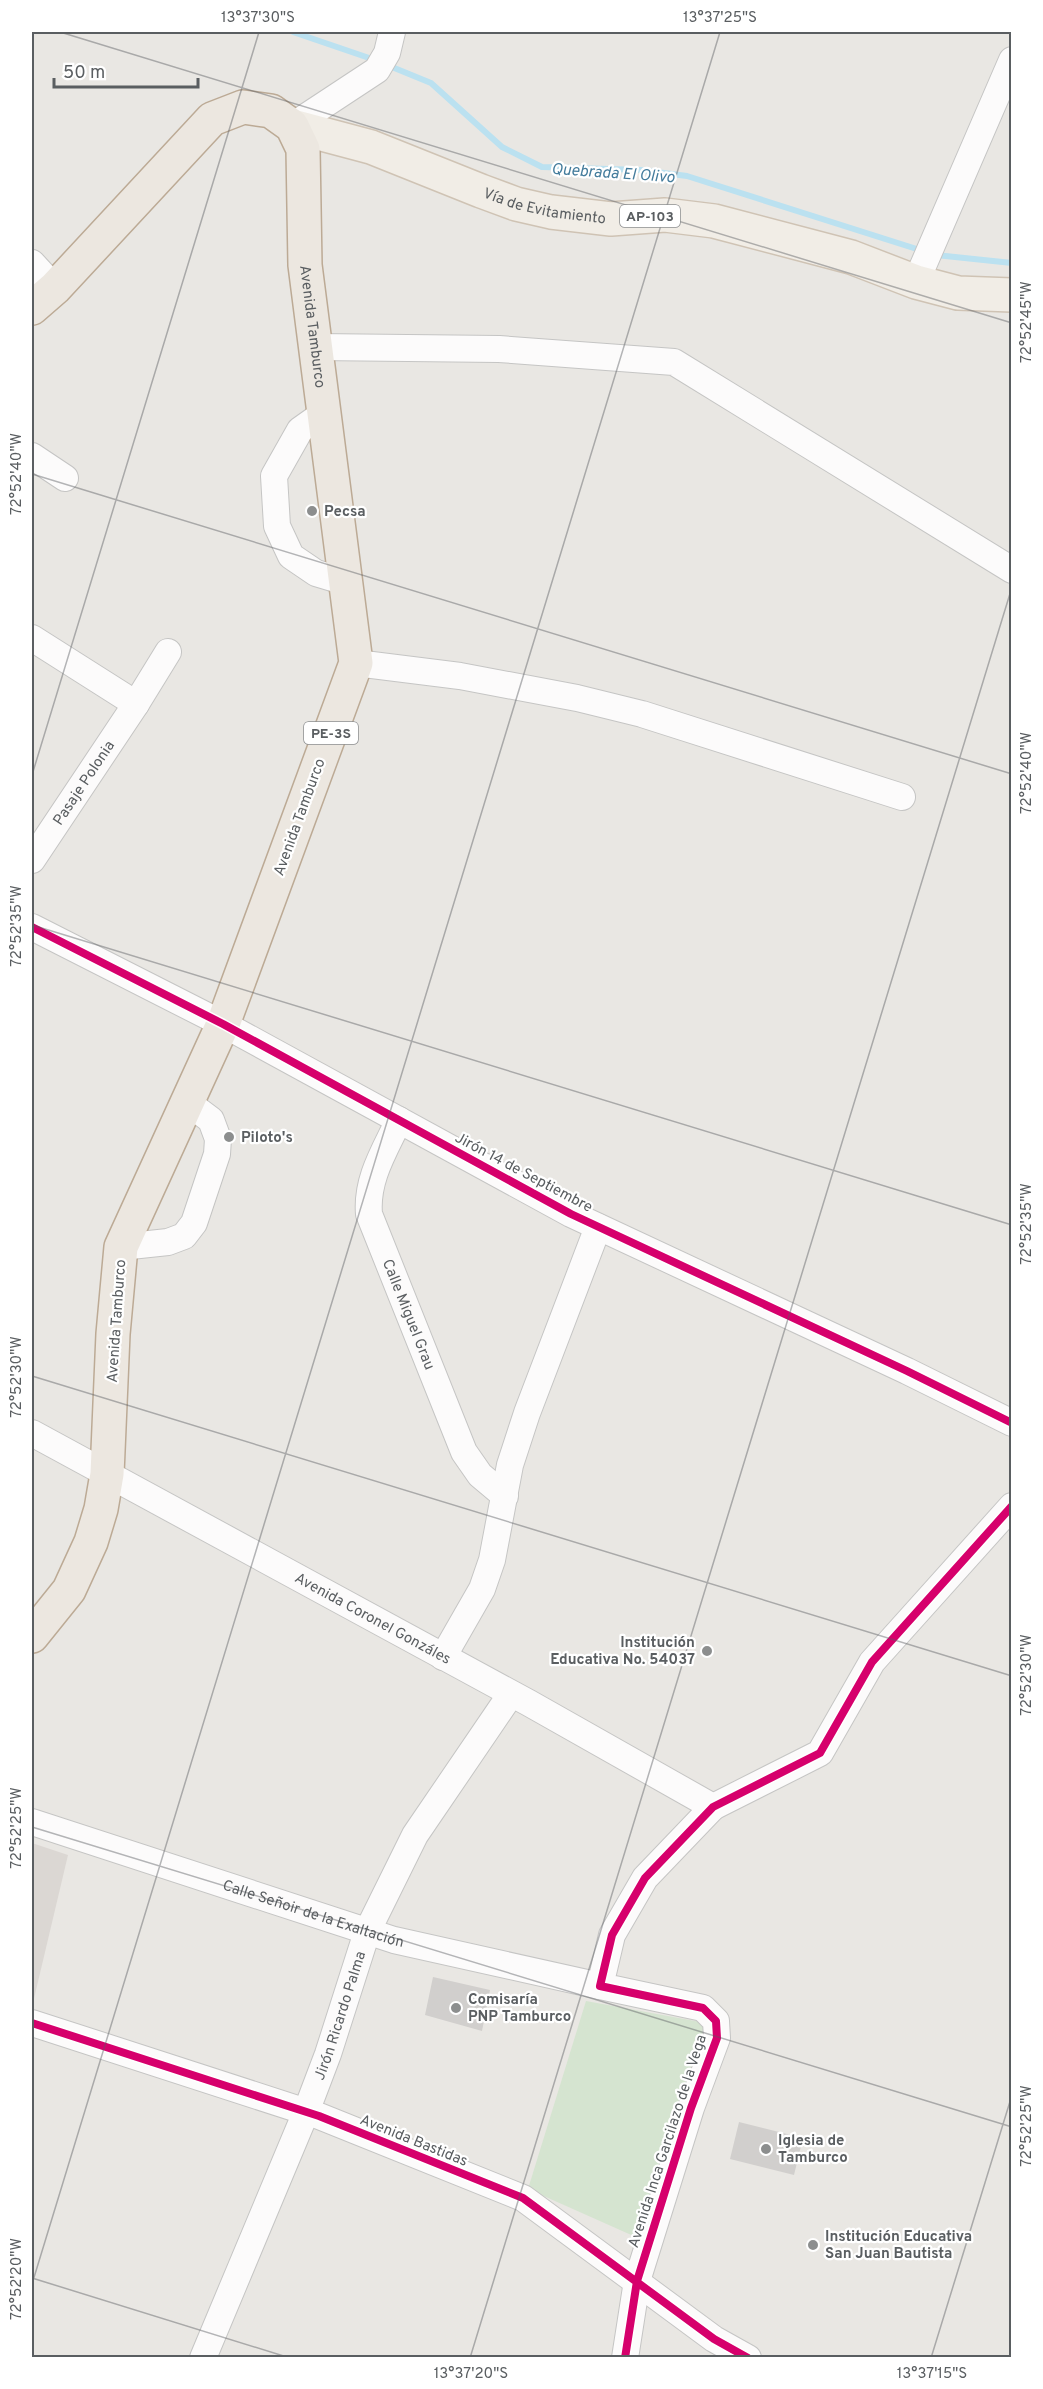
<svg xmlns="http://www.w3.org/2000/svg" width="1043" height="2389" viewBox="0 0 1043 2389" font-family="Overpass,sans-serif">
<rect width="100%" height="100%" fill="#e9e7e3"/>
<!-- education -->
<path fill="#dbd7d3" d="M 32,1843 L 68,1855 L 32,2007 Z"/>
<!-- green -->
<path fill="#d5e4d0" d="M 586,2001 L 706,2023 L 674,2117 L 638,2238 L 528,2189 Z"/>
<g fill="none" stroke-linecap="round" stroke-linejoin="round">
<!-- stream -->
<path stroke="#bbe1f0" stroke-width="6" d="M 293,32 L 375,60
M 387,65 L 431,83 L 502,147 L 542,167 L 641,170 L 687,176 L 923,251
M 936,255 L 1012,263"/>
</g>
<!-- building -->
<path fill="#d1cfcd" d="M 433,1977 L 490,1990 L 482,2031 L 425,2015 Z
M 739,2122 L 803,2138 L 794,2175 L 730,2159 Z"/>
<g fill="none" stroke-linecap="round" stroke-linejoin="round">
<!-- minor casing -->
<g stroke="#c5c5c4" stroke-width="28">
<g id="minor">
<path d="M 292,126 L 377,70 L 387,53 L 392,32"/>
<path d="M 32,263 L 55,288"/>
<path d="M 916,282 L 1012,60"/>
<path d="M 316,347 L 499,349 L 674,362 L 1012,570"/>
<path d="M 324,413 L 300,430 L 274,476 L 277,526 L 291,556 L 316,573 L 346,582"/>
<path d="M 32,456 L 65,478"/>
<path d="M 32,638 L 136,704"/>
<path d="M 356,663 L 460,676 L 577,698 L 642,714 L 902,797"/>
<path id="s1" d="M 32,860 L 136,704 L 168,652"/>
<path d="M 32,927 L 223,1024 L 571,1214 L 907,1371 L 1012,1423"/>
<path id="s2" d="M 399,1120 C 385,1150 366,1179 369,1214 L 464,1452 L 480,1475 L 505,1496"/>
<path d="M 121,1247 L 168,1242 L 184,1236 L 194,1223 L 217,1154 L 218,1139 L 211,1120 L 187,1102"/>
<path id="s3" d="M 32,1433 L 529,1703 L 713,1807"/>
<path d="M 443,1657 L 482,1589 L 492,1560 L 510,1465 L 527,1413 L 598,1227"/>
<path id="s4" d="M 32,1822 L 394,1940 L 600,1986"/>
<path d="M 32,2023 L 319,2116 L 523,2198 L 714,2339 L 748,2358"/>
<path id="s5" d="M 203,2358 L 306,2112 L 328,2054 L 367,1932 L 415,1835 L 511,1694"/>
<path d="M 625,2358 L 637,2281 L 691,2108 L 717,2038 L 716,2021 L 703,2008 L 600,1986 L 612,1935 L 645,1878 L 713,1807 L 820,1753 L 872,1662 L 1012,1506"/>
</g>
</g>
<!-- major casing -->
<g stroke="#cfc3b4" stroke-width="36">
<g id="major">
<path id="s6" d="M 292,126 L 371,147 L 481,191 L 516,204 L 551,212 L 611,219 L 665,215 L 714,221 L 851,257 L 916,282 L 958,293 L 1012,295"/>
</g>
</g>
<!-- highway casing -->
<g stroke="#bcaa95" stroke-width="36">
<g id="highway">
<path id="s7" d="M 32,308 L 55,288 L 212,119 L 243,107 L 271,111 L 292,126 L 303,149 L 305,265 L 356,663 L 223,1024 L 121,1247 L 113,1334 L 107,1474 L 101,1509 L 91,1542 L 69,1590 L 32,1636"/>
</g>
</g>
<!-- minor -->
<use href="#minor" stroke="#fcfbfb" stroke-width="26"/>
<!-- major -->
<use href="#major" stroke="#f1ede6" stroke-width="33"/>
<!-- highway -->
<use href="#highway" stroke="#ece7e0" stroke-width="33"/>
<!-- cycleway casing -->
<g stroke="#fff" stroke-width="11">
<path id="cycleway" d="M 32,927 L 223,1024 L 571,1214 L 907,1371 L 1012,1423
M 32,2023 L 319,2116 L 523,2198 L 714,2339 L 748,2358
M 625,2358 L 637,2281 L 691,2108 L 717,2038 L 716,2021 L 703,2008 L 600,1986 L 612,1935 L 645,1878 L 713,1807 L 820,1753 L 872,1662 L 1012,1506"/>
</g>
<!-- cycleway -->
<use href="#cycleway" stroke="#d6006c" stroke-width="8"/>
</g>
<!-- ticks -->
<path fill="none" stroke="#5a5e61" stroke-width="1.5" stroke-opacity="0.45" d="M 60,32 L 1012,323M 32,474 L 1012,774M 32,775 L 259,32M 32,925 L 1012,1225M 32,1376 L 1012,1676M 32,1827 L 1012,2127M 32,2278 L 290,2358M 32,2284 L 720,32M 470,2358 L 1012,587M 931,2358 L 1012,2095"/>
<!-- markers -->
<g fill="#8c8e8e" stroke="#fff" stroke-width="2">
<circle cx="312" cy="511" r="6"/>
<circle cx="229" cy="1137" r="6"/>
<circle cx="707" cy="1651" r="6"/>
<circle cx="456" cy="2008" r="6"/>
<circle cx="766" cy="2149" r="6"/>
<circle cx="813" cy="2245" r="6"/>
</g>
<g text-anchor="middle" stroke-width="4.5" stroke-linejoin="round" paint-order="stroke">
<!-- shield labels -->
<g fill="#fff" stroke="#8c8e90" stroke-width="1.5">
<rect x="620" y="205" width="60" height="22" rx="4.5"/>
<rect x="304" y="722" width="54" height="22" rx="4.5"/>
</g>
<g font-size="14" font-weight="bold" fill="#5a5e61">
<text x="650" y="221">AP-103</text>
<text x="331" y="738">PE-3S</text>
</g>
<!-- street labels -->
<g font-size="15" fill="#5a5e61" stroke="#fff">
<text dy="5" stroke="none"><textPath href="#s6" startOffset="266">Vía de Evitamiento</textPath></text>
<text dy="5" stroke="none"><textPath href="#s7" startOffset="552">Avenida Tamburco</textPath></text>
<text dy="5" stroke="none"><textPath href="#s1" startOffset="93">Pasaje Polonia</textPath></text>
<text transform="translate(299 817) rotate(-70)" y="5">Avenida Tamburco</text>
<text transform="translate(524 1172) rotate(28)" y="5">Jirón 14 de Septiembre</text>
<text dy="5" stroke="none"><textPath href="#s2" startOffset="208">Calle Miguel Grau</textPath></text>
<text transform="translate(116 1321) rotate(-86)" y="5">Avenida Tamburco</text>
<text dy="5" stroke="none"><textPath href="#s3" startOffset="388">Avenida Coronel Gonzáles</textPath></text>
<text dy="5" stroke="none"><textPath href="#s4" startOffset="296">Calle Señoir de la Exaltación</textPath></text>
<text dy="5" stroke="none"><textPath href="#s5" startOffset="369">Jirón Ricardo Palma</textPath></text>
<text transform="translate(414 2140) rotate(22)" y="5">Avenida Bastidas</text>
<text transform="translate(667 2141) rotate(-72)" y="5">Avenida Inca Garcilazo de la Vega</text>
</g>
<!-- poi labels -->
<g font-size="15" font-weight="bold" fill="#5a5e61" stroke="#fff" text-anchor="start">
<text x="324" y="516">Pecsa</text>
<text x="241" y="1142">Piloto's</text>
<text x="695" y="1647" text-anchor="end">Institución<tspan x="695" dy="17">Educativa No. 54037</tspan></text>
<text x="468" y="2004">Comisaría<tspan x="468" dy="17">PNP Tamburco</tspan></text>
<text x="778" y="2145">Iglesia de<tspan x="778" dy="17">Tamburco</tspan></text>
<text x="825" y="2241">Institución Educativa<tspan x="825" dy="17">San Juan Bautista</tspan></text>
</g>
<!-- water labels -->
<g font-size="16" font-style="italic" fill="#447c9c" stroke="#fff">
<text transform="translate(613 172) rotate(4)" y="6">Quebrada El Olivo</text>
</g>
</g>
<!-- border -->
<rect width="1043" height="2389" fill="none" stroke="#ffffff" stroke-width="66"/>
<!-- scale -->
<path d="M54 78v9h144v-9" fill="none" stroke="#5a5e61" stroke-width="3"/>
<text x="63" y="78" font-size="18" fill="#5a5e61" stroke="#ffffff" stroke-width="4.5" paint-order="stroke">50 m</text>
<rect x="33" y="33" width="977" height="2323" fill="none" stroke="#5a5e61" stroke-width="2"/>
<g font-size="15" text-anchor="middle" fill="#5a5e61">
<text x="258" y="22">13°37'30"S</text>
<text x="720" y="22">13°37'25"S</text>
<text transform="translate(1026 322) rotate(-90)" y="5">72°52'45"W</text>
<text transform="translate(16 474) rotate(-90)" y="5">72°52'40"W</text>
<text transform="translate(1026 773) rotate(-90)" y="5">72°52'40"W</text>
<text transform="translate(16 926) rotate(-90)" y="5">72°52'35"W</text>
<text transform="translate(1026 1224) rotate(-90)" y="5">72°52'35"W</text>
<text transform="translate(16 1377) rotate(-90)" y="5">72°52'30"W</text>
<text transform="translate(1026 1675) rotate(-90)" y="5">72°52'30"W</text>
<text transform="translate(16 1828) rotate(-90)" y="5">72°52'25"W</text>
<text transform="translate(1026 2126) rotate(-90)" y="5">72°52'25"W</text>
<text transform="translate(16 2279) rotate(-90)" y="5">72°52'20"W</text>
<text x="471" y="2378">13°37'20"S</text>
<text x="932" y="2378">13°37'15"S</text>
</g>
</svg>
